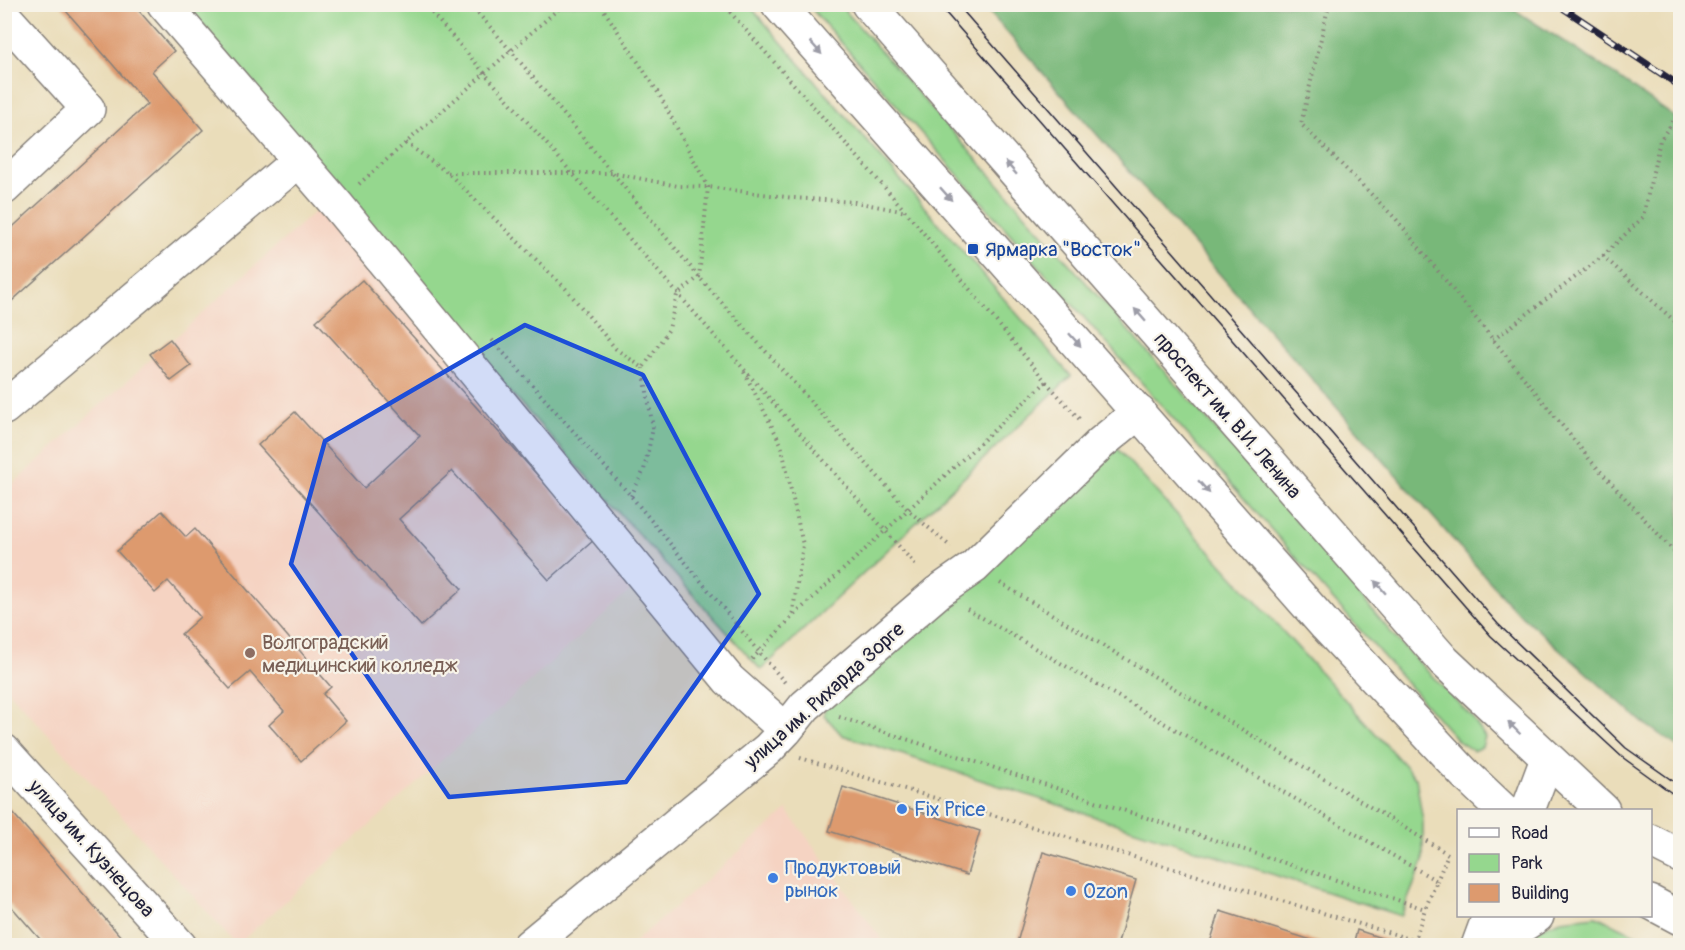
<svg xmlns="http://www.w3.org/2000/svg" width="1685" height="950" viewBox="0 0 1685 950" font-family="Pangolin,sans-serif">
<rect width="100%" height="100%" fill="#f7f3e8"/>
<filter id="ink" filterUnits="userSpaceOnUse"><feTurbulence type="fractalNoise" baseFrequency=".0167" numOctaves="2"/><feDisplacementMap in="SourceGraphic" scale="12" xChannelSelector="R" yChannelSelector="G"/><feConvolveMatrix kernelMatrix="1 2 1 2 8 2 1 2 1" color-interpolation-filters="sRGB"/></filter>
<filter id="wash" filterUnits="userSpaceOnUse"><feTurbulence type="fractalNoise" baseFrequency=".008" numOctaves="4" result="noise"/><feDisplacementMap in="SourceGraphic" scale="24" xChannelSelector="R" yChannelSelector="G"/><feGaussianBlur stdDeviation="1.35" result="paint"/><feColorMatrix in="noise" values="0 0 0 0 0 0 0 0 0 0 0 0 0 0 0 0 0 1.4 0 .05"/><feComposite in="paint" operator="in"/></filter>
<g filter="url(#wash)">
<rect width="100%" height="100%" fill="#eaddba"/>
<!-- built -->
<path fill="#f5d3c2" d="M 322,205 L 651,572 L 237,945 L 5,687 L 4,492 Z
M 787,810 L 886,945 L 631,945 Z"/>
<!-- green -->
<path fill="#95d78e" stroke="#5c7c64" stroke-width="1.5" d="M 171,5 L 749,5 L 1071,376 L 761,670 L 302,161 Z
M 808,5 L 840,5 L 1305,530 L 1400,643 L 1472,717 L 1485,737 L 1482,747 L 1473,751 L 1458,741 Z
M 1113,444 L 1416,778 L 1423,822 L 1423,862 L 1401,916 L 842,735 L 824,715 L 827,685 Z
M 1596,916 L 1659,945 L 1535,945 L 1528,940 L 1525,934 L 1561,920 Z"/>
<!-- forest -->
<path fill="#78b879" stroke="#4d6d5a" stroke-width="1.5" d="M 983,5 L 1507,5 L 1602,66 L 1680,121 L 1680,748 L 1642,722 L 1513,608 Z"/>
<g id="blocks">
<!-- building -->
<path fill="#dd9a6e" d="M 60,4 L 133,4 L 174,51 L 152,71 L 203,130 L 4,308 L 4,235 L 147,104 Z
M 362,280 L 595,539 L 549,580 L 452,471 L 399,519 L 462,589 L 421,626 L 258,445 L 295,412 L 364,488 L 420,436 L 316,321 Z
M 170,339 L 191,366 L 171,381 L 150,354 Z
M 162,511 L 186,537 L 195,529 L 331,687 L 323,694 L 346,721 L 301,761 L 269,725 L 284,711 L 250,672 L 230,689 L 181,634 L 200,617 L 168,581 L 155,593 L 117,551 Z
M 843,787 L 980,831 L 967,875 L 829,831 Z
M 4,803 L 129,946 L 46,946 L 10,905 L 4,899 Z
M 1043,852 L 1136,880 L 1117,946 L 1016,946 Z
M 1220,911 L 1327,945 L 1327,946 L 1209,946 Z
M 1357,930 L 1403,945 L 1403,946 L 1353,946 Z"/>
</g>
</g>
<g filter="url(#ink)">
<use href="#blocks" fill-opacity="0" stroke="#86807a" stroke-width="1.5"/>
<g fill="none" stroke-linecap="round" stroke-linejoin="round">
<!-- minor casing -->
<g stroke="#86807a" stroke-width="36">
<path id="minor" d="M 164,4 L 338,206 L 729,680 L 786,730
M 4,16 L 88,109 L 4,188
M 4,408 L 298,161
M 4,751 L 180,946
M 1528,810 L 1547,759
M 529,946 L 768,749 L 786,730 L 805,706 L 938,592 L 974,567 L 1101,443 L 1139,412
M 1478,946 L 1489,916"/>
</g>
<!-- major casing -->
<g stroke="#86807a" stroke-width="36">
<path id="major" d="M 778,4 L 1326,626 L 1465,774 L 1503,810
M 868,4 L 1444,661 L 1603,810
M 1650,841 L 1680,856
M 1650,902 L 1680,918
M 1490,946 L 1537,916"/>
</g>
<!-- path -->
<path stroke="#86807a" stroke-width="4" stroke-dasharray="1.5 4.5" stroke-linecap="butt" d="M 424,4 L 918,568
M 470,4 L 511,51 L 699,277 L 908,510 L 951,547
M 1329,4 L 1301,124 L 1396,219 L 1590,460 L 1680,558
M 406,143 L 448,173 L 566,289 L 616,349 L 643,368 L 669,329 L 677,295 L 699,277 L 708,187 L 659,94 L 600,4
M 448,173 L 612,173 L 678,186 L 708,187 L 794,198 L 855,202 L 906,212
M 359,184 L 564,4
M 1603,256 L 1643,217 L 1660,140 L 1680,112
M 492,340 L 631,496 L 759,652 L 792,617 L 1046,382 L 907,213 L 723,4
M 1493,340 L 1603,256 L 1680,326
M 744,372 L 781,444 L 803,545 L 792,617
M 1046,382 L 1082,422
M 631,496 L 644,470 L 653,428 L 643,368
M 1000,583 L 1448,854 L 1437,881
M 967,609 L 1437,881 L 1425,909 L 1415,939
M 752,659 L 759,652 L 787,685
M 839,717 L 1425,909
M 800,758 L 1434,946"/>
<!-- minor -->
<use href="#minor" stroke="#fff" stroke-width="33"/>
<!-- major -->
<use href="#major" stroke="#fff" stroke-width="33"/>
<!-- tram -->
<path stroke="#22223b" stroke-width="1.5" d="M 938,4 L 1491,636 L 1622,757 L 1680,799
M 957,4 L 1498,624 L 1626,748 L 1680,786"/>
<!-- rail casing -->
<g stroke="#22223b" stroke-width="7">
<path id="rail" d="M 1557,4 L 1680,86"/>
</g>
<!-- rail -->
<use href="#rail" stroke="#f7f3e8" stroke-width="4.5" stroke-dasharray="14" stroke-linecap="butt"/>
</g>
<!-- one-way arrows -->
<defs><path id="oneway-solid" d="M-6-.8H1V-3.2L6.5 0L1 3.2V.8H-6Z" transform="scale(1.5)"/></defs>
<g fill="#9c9ca7">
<use href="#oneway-solid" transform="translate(816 48) rotate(48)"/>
<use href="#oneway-solid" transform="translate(1011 168) rotate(-131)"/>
<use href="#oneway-solid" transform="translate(946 194) rotate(48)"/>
<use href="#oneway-solid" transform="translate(1140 315) rotate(-131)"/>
<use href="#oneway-solid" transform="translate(1075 340) rotate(48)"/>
<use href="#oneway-solid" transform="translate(1204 487) rotate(49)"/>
<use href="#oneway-solid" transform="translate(1380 587) rotate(-131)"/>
<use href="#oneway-solid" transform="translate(1514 728) rotate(-136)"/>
</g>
</g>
<!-- marked area -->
<path fill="#1d4ed8" fill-opacity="0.2" stroke="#1d4ed8" stroke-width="4.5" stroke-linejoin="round" d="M 525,325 L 643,375 L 759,594 L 626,782 L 449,797 L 291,564 L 325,441 Z"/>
<!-- markers -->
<rect fill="#1a4fb4" stroke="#f7f3e8" stroke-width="2" x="967" y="243" width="12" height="12" rx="3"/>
<circle fill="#8d6e63" stroke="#f7f3e8" stroke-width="2" cx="250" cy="653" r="6"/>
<g fill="#3f7fe0" stroke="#f7f3e8" stroke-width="2">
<circle cx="902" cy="809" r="6"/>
<circle cx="773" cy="878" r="6"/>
<circle cx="1071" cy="891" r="6"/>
</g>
<g text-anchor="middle" stroke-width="4.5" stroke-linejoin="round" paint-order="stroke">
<!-- transit labels -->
<g font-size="20" fill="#164399" stroke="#f7f3e8" text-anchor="start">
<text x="985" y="256">Ярмарка "Восток"</text>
</g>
<!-- street labels -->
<g font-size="20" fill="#22223b" stroke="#f7f3e8">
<text transform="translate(1228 415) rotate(49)" y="7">проспект им. В.И. Ленина</text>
<text transform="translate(824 695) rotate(-42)" y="7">улица им. Рихарда Зорге</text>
<text transform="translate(92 848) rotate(48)" y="7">улица им. Кузнецова</text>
</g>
<!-- education labels -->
<g font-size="20" fill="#785e54" stroke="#f7f3e8" text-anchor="start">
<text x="262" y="649">Волгоградский<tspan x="262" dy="23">медицинский колледж</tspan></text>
</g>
<!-- shop labels -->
<g font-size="20" fill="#366cbe" stroke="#f7f3e8" text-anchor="start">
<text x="914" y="816">Fix Price</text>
<text x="785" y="874">Продуктовый<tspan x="785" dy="23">рынок</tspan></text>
<text x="1083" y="898">Ozon</text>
</g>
</g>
<!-- margin -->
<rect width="1685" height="950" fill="none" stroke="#f7f3e8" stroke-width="24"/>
<!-- legend -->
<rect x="1457" y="809" width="195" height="108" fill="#f7f3e8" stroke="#a29fa3" stroke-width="1.5"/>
<rect x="1469" y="828" width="30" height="9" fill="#ffffff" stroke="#a29fa3" stroke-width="1.5"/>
<text x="1511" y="839" font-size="18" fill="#22223b">Road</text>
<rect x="1469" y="854" width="30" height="18" fill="#95d78e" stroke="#a29fa3" stroke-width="1.5"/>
<text x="1511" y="869" font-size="18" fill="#22223b">Park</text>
<rect x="1469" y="884" width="30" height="18" fill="#dd9a6e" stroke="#a29fa3" stroke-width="1.5"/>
<text x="1511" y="899" font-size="18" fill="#22223b">Building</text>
</svg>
